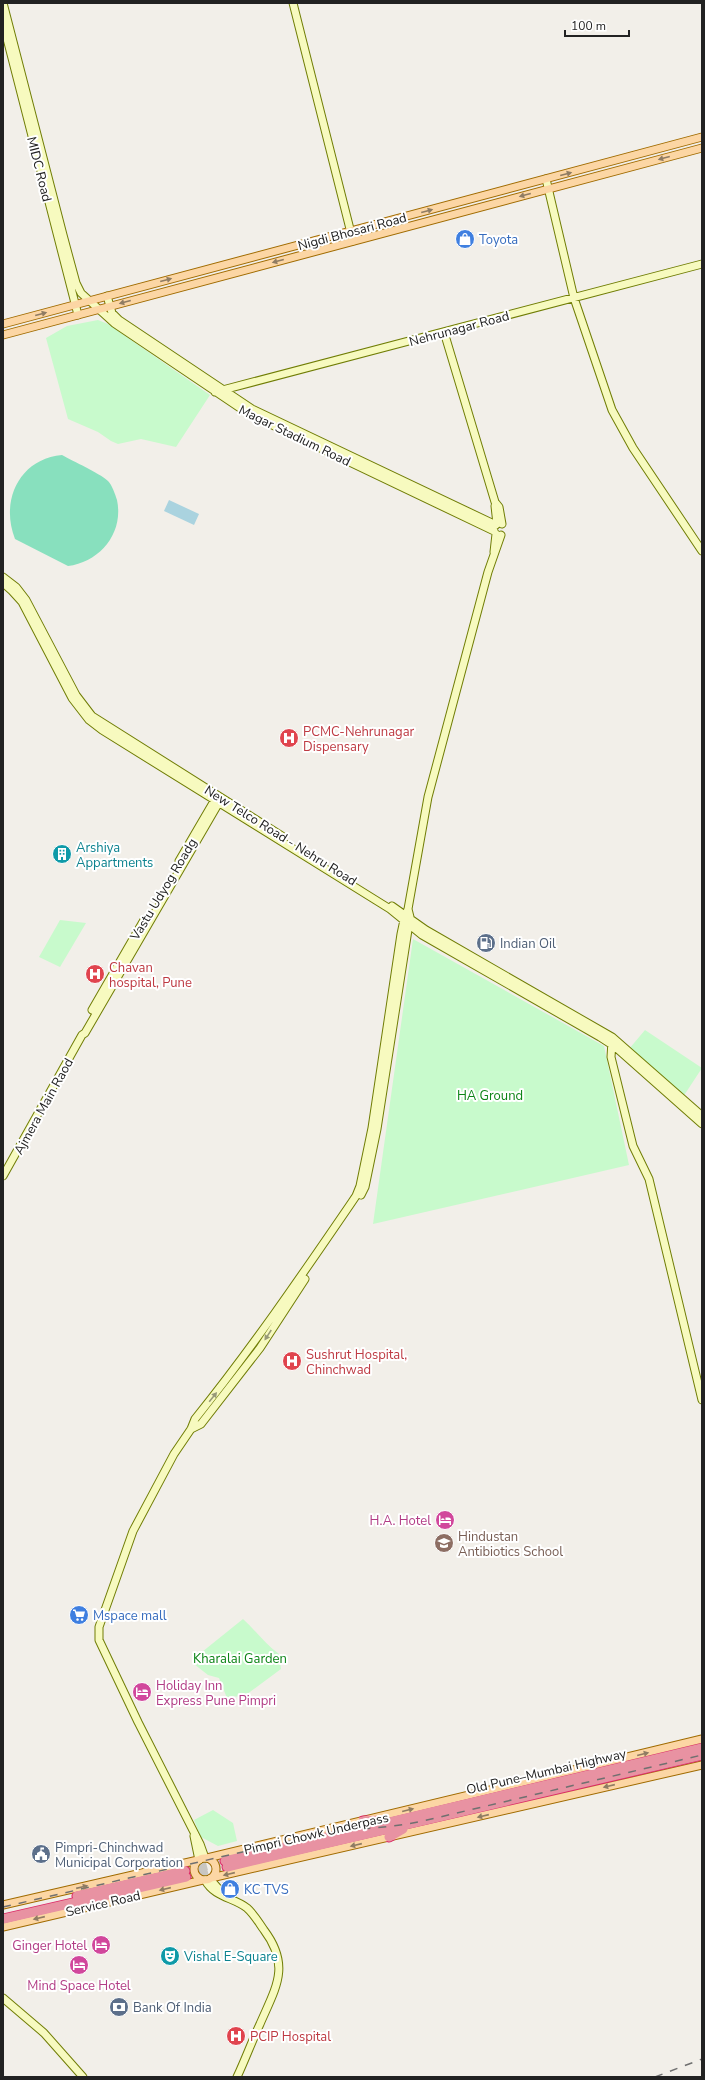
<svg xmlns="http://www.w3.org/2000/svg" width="705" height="2080" viewBox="0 0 705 2080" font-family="'Nunito Sans',sans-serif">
<rect width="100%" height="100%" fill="#f2efe9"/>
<!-- park -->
<path fill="#c8facc" d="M 98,320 L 108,324 L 210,395 L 176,447 L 141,439 L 118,444 L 111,441 L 98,432 L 68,419 L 46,338 L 67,326 Z
M 60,920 L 86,923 L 60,967 L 39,957 Z
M 413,939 L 604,1046 L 629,1165 L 373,1224 Z
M 645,1030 L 702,1068 L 683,1097 L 629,1049 Z
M 243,1619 C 256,1631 265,1644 279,1654 L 281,1669 L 243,1697 L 230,1696 L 227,1698 L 219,1678 L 208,1675 L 194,1664 L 197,1656 Z
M 213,1810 L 233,1823 L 237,1841 L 218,1846 L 201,1837 L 194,1820 Z"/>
<!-- pitch -->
<path fill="#88e0be" d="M 62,455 C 74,462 98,472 108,481 C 112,485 115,494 117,500 C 124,533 100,562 68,566 L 15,539 C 0,501 19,459 62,455 Z"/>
<!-- water -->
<path fill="#aad3df" d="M 169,500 L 199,514 L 194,525 L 164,511 Z"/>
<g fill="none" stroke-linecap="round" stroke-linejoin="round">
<!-- highway-tunnel -->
<path stroke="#c8c6c1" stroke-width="9" stroke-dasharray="9 4.5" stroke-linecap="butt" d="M 185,1871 L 225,1861
M 186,1877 L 227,1867"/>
<!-- secondary casing -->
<g stroke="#707d05" stroke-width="9">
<path id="secondary" d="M 3,3 L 63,235 L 76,283 L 81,293 L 114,323 L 249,414 L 494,531
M 293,3 L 353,241
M 3,23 L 78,315
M 546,179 L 574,298 L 612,410 L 633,448 L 702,551
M 107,296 L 112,313 L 119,320 L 252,409 L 496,525
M 444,332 L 495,502 L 499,507 L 502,524
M 215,392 L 702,264
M 495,506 L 497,524
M 494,552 L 496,534
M 3,577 L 16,587 L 26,600 L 76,695 L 92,716 L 282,836
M 3,583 L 12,591 L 22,602 L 72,698 L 89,720 L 102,730 L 390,909 L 422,935 L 600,1037 L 614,1046 L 702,1124
M 179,861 L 217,796
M 392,906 L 426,930 L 612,1037 L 702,1116
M 92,1010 L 144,920
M 612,1041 L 611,1057 L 633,1146 L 649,1179 L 702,1400
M 3,1176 L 82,1035 L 85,1033 L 221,799
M 361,1195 L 365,1187 L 377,1129 L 410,917 L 408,909 L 428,797 L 488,572 L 501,535
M 191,1429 L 201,1424 L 260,1348 L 305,1279
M 194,1836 L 199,1860
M 205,1858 L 200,1844 L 138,1722 L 99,1640 L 99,1627 L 133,1531 L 174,1454 L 191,1429 L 195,1419 C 253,1347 304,1272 356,1196 L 360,1186 L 372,1128 L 401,934 L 404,920 L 408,909
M 210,1879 L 224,1895
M 205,1880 C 215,1898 233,1897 247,1908 C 254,1914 259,1923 264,1930 C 291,1966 276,1987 260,2024 C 252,2041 245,2060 237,2077
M 3,1998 L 44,2033 L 83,2077"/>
</g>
<!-- primary casing -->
<g stroke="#a06b00" stroke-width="9">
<path id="primary" d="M 3,324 L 702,137
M 3,335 L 702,148
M 207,1858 L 702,1739
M194 1869a11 11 0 1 1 22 0a11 11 0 1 1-22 0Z
M 211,1878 L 702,1765
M 3,1905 L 198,1860
M 3,1927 L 203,1880"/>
</g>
<!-- highway casing -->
<g stroke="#dc2a67" stroke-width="11">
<path id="highway" d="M 363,1821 L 381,1820
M 389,1837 L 403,1829
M 225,1861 L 702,1748
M 227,1867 L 702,1755
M 77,1896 L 185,1871
M 3,1919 L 186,1877"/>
</g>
<!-- secondary -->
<use href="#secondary" stroke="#f7fabf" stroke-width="7"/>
<!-- primary -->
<use href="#primary" stroke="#fcd6a4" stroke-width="7"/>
<!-- highway -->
<use href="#highway" stroke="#e892a2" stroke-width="9"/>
<!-- rail -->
<path stroke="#707070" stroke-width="1.5" stroke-dasharray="8 8" stroke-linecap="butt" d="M 3,1907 L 316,1835 C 351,1828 387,1829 423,1821 L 702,1755
M 655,2077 L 702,2059"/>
</g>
<!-- one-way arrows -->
<defs><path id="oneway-solid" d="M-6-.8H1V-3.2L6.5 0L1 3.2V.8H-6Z"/></defs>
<g fill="#8f7c63">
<use href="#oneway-solid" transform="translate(664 158) rotate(165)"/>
<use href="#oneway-solid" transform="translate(566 174) rotate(-15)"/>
<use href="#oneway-solid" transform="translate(525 195) rotate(165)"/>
<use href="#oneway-solid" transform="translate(427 211) rotate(-15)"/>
<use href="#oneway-solid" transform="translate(278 261) rotate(165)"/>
<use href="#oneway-solid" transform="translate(166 280) rotate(-15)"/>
<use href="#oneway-solid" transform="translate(125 302) rotate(165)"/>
<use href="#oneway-solid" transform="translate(41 314) rotate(-15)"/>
<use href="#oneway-solid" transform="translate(643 1754) rotate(-14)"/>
<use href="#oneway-solid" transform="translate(609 1786) rotate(167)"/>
<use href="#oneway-solid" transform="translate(408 1810) rotate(-14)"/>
<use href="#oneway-solid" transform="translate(483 1816) rotate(167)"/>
<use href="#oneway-solid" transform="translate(356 1845) rotate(167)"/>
<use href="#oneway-solid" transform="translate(229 1874) rotate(167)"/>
<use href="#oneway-solid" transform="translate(82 1887) rotate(-13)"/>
<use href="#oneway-solid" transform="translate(165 1889) rotate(167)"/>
<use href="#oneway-solid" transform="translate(39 1918) rotate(167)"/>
</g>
<g fill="#979978">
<use href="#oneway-solid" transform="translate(268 1335) rotate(123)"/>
<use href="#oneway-solid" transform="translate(213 1397) rotate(-51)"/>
</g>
<!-- icons -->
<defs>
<g id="shop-disc" transform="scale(1)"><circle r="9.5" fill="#3f7fe0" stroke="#fff"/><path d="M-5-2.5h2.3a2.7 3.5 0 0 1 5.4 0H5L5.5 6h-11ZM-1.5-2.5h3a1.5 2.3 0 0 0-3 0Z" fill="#fff"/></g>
<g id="hospital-disc" transform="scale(1)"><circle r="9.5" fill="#e0444e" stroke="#fff"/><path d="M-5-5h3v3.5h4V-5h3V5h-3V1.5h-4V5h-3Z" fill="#fff"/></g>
<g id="building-disc" transform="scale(1)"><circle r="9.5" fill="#0f9aa8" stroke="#fff"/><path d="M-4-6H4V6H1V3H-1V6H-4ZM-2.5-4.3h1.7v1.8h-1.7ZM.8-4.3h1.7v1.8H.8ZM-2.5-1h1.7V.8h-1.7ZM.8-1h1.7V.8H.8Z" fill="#fff"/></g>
<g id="fuel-disc" transform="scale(1)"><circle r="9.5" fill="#5c6f8a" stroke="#fff"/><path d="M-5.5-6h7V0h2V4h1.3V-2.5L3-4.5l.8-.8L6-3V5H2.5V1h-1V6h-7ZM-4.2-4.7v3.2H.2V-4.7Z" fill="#fff"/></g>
<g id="hotel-disc" transform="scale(1)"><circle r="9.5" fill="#d1479c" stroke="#fff"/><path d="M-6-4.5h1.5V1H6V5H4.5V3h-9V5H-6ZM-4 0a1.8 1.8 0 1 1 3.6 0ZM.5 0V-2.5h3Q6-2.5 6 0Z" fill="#fff"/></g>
<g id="school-disc" transform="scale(1)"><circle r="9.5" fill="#8d6e63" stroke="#fff"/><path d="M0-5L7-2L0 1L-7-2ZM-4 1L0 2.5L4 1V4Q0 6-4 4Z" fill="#fff"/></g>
<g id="supermarket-disc" transform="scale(1)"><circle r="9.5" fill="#3f7fe0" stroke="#fff"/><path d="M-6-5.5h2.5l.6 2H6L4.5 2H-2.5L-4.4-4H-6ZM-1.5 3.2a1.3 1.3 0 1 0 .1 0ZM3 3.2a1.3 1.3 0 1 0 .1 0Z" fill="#fff"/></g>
<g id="civic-disc" transform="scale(1)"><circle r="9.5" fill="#5c6f8a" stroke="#fff"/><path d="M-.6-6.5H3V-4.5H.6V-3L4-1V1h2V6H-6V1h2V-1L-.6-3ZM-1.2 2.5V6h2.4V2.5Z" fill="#fff"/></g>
<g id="theatre-disc" transform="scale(1)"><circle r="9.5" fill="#0f9aa8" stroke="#fff"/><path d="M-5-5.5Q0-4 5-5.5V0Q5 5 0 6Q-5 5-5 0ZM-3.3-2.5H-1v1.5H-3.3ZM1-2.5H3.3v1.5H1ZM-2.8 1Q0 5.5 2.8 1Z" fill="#fff"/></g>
<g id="bank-disc" transform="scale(1)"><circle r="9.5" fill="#5c6f8a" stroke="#fff"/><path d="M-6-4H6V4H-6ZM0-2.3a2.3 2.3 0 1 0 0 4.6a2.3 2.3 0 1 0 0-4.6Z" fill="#fff"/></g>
</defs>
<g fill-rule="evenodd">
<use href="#shop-disc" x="465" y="239"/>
<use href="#hospital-disc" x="289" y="738"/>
<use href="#building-disc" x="62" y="854"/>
<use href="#fuel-disc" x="486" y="943"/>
<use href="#hospital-disc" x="95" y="974"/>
<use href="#hospital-disc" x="292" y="1361"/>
<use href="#hotel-disc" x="445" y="1520"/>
<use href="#school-disc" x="444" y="1543"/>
<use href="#supermarket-disc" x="79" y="1615"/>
<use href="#hotel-disc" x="142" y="1692"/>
<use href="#civic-disc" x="41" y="1854"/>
<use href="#shop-disc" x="230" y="1889"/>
<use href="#hotel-disc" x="101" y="1945"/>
<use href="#theatre-disc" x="170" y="1956"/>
<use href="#hotel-disc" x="79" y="1965"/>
<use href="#bank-disc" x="119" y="2007"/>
<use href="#hospital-disc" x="236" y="2036"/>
</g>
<g text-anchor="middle" stroke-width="4" stroke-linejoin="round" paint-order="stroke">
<!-- street labels -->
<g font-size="13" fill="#222" stroke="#fff">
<text transform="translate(40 169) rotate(76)" y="5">MIDC Road</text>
<text transform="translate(352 231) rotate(-15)" y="5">Nigdi Bhosari Road</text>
<text transform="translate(459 328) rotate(-15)" y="5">Nehrunagar Road</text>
<text transform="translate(295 435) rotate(26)" y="5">Magar Stadium Road</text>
<text transform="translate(281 835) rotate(32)" y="5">New Telco Road - Nehru Road</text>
<text transform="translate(163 889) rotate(-59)" y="5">Vastu Udyog Roadg</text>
<text transform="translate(43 1106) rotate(-61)" y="5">Ajmera Main Raod</text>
<text transform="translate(546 1771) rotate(-13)" y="5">Old Pune–Mumbai Highway</text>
<text transform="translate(316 1833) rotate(-13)" y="5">Pimpri Chowk Underpass</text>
<text transform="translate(103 1903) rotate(-13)" y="5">Service Road</text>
</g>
<!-- shop labels -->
<g font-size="13" fill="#366cbe" stroke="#fff" text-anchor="start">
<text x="479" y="244">Toyota</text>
<text x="93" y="1620">Mspace mall</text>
<text x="244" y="1894">KC TVS</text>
</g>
<!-- health labels -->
<g font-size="13" fill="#be3a42" stroke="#fff" text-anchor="start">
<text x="303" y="736">PCMC-Nehrunagar<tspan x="303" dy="15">Dispensary</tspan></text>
<text x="109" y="972">Chavan<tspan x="109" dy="15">hospital, Pune</tspan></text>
<text x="306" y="1359">Sushrut Hospital,<tspan x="306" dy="15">Chinchwad</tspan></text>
<text x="250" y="2041">PCIP Hospital</text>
</g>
<!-- culture labels -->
<g font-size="13" fill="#0d838f" stroke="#fff" text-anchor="start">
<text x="76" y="852">Arshiya<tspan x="76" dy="15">Appartments</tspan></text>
<text x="184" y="1961">Vishal E-Square</text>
</g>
<!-- service labels -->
<g font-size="13" fill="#4e5e75" stroke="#fff" text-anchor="start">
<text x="500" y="948">Indian Oil</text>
<text x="55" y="1852">Pimpri-Chinchwad<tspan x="55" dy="15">Municipal Corporation</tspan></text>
<text x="133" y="2012">Bank Of India</text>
</g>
<!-- park labels -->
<g font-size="13" fill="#0c8416" stroke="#fff">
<text x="490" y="1100">HA Ground</text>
<text x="240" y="1663">Kharalai Garden</text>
</g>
<!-- hotel labels -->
<g font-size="13" fill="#b23c85" stroke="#fff" text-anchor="end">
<text x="431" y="1525">H.A. Hotel</text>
<text x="156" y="1690" text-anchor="start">Holiday Inn<tspan x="156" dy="15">Express Pune Pimpri</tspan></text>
<text x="87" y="1950">Ginger Hotel</text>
<text x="79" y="1990" text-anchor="middle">Mind Space Hotel</text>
</g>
<!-- education labels -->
<g font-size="13" fill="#785e54" stroke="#fff" text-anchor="start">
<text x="458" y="1541">Hindustan<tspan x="458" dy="15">Antibiotics School</tspan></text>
</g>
</g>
<!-- border -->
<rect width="705" height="2080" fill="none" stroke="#222222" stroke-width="8"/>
<!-- scale -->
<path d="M565 30v6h64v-6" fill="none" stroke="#222222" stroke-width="2"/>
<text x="571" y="30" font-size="12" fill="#222222" stroke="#ffffff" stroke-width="3" paint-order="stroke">100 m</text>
</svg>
